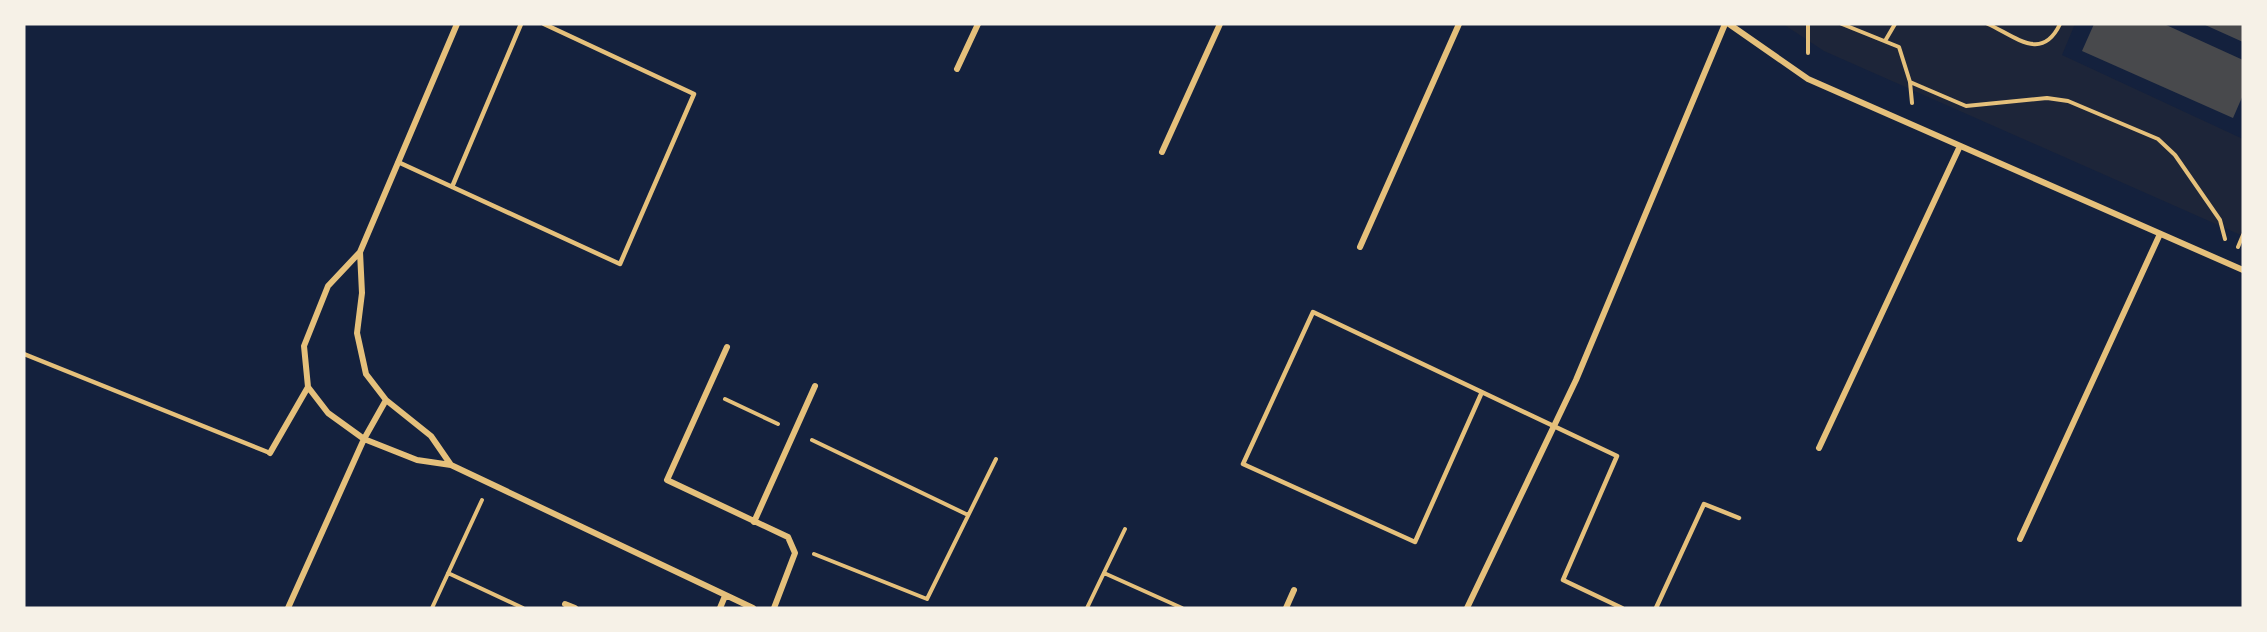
<svg xmlns="http://www.w3.org/2000/svg" width="2267" height="632" viewBox="0 0 2267 632" font-family="'Asap Condensed',sans-serif">
<rect width="100%" height="100%" fill="#14213d"/>
<!-- green -->
<path fill="#1d2539" d="M 1783,24 L 2075,24 L 2062,55 L 2243,139 L 2243,236 L 1824,51 Z"/>
<!-- building -->
<path fill="#48494c" d="M 2094,24 L 2164,24 L 2243,60 L 2243,95 L 2233,118 L 2082,51 Z
M 2203,24 L 2243,24 L 2243,42 Z"/>
<g fill="none" stroke-linecap="round" stroke-linejoin="round">
<!-- path -->
<path stroke="#e5c07b" stroke-width="4" d="M 1808,24 L 1808,53
M 1842,24 L 1899,47 L 1910,82 L 1912,103
M 1988,24 C 2016,37 2042,62 2060,24
M 1885,41 L 1895,24
M 1910,82 L 1966,106 L 2047,98 L 2068,101 L 2158,139 L 2175,155 L 2220,220 L 2225,239
M 2238,247 L 2243,235
M 725,399 L 778,424
M 812,440 L 968,515
M 814,554 L 927,599 L 996,459
M 448,573 L 523,608
M 1104,573 L 1182,608
M 432,608 L 482,500
M 1087,608 L 1125,529"/>
<!-- service -->
<path stroke="#e5c07b" stroke-width="4.5" d="M 398,162 L 620,264 L 694,94 L 544,24
M 452,187 L 521,24
M 24,354 L 270,453
M 1482,392 L 1415,542 L 1243,464 L 1313,312 L 1617,456 L 1563,580 L 1622,608
M 1656,608 L 1704,504 L 1739,518"/>
<!-- minor -->
<path stroke="#e5c07b" stroke-width="6" d="M 457,24 L 360,252 L 328,286 L 304,346 L 308,387 L 328,413 L 364,439 L 417,460 L 451,465 L 753,608
M 1729,24 L 1808,79 L 2243,270
M 957,69 L 978,24
M 1162,152 L 1220,24
M 1360,247 L 1459,24
M 360,252 L 362,293 L 357,333 L 366,374 L 386,400 L 431,436 L 451,465
M 727,347 L 667,480 L 788,537 L 795,553 L 774,608
M 1819,448 L 1960,146
M 270,453 L 308,387
M 754,522 L 815,386
M 2020,539 L 2160,234
M 565,604 L 575,608
M 288,608 L 364,439 L 386,400
M 720,608 L 725,596
M 1286,608 L 1294,590
M 1467,608 L 1576,380 L 1725,24"/>
</g>
<!-- border -->
<rect width="2267" height="632" fill="none" stroke="#f6f1e7" stroke-width="51"/>
</svg>
